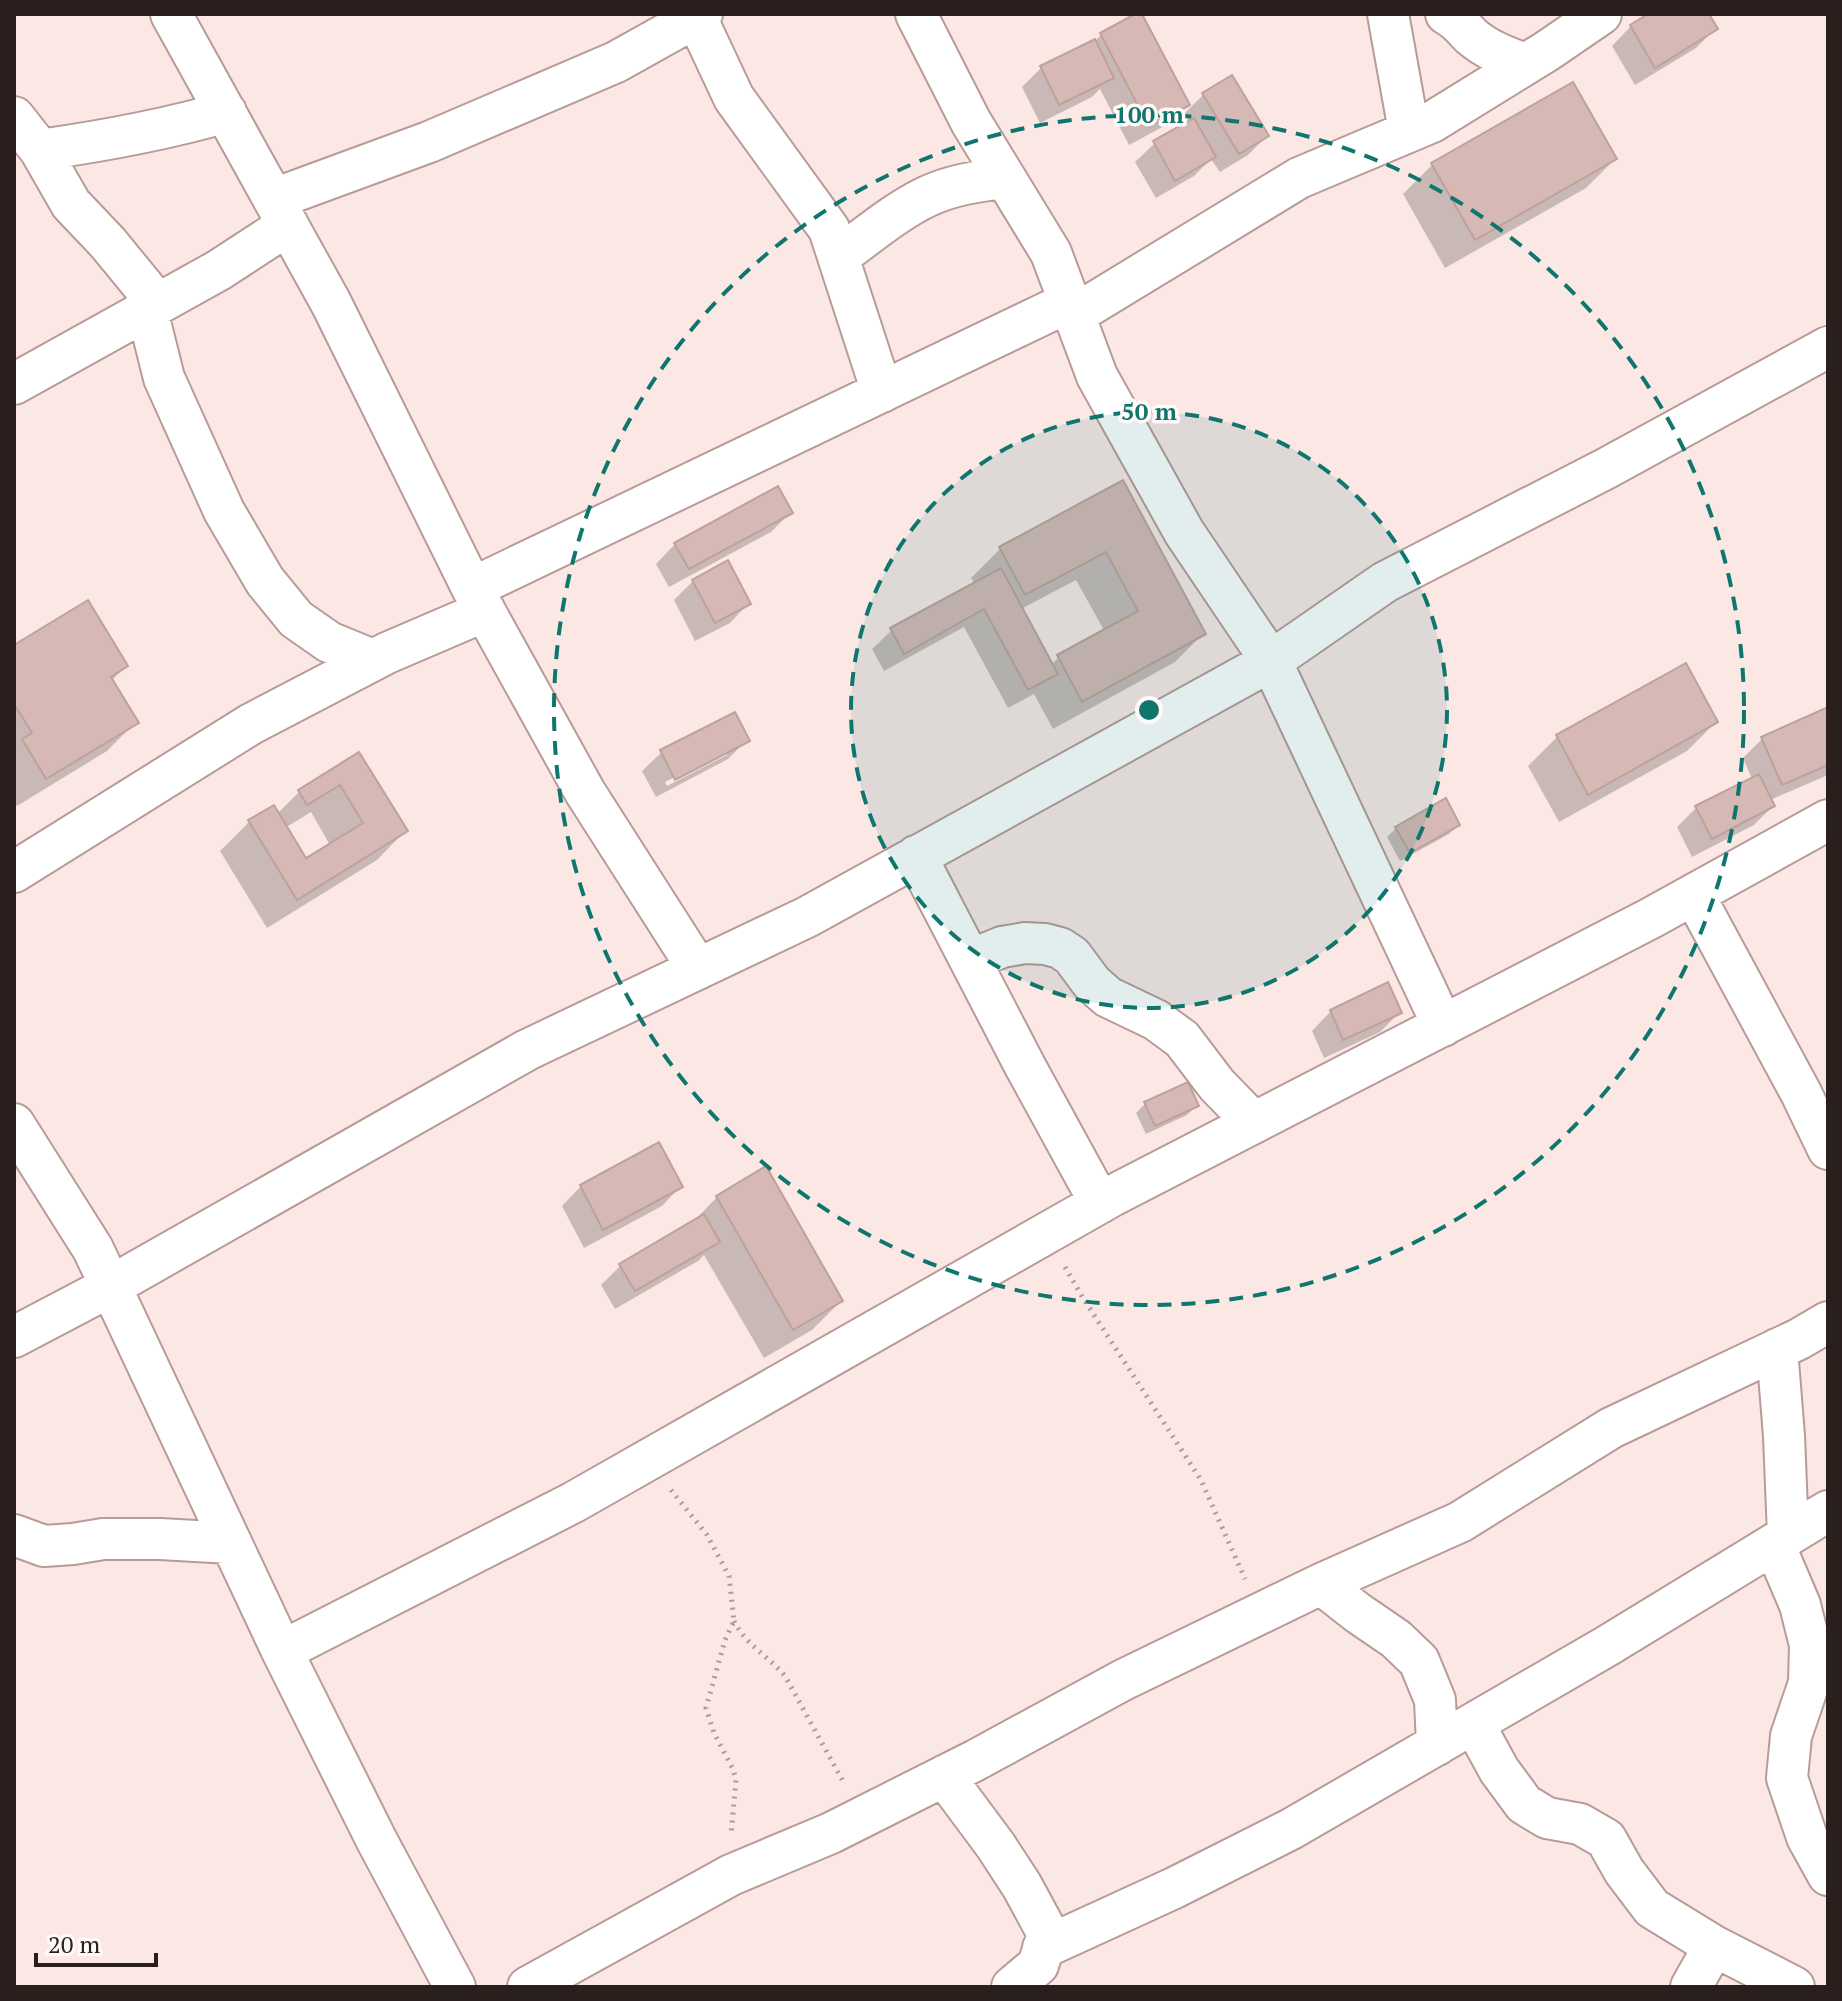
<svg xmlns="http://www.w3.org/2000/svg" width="1842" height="2001" viewBox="0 0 1842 2001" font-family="'PT Serif',serif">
<rect width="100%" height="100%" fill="#fbe8e5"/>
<!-- shadow -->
<path fill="#0003" fill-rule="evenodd" d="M 1139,14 L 1187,105 L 1168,124 L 1129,145 L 1100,89 L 1092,97 L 1040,123 L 1022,87 L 1041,68 L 1095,41 L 1101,35 Z
M 1651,14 L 1707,14 L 1715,29 L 1696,48 L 1635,85 L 1612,46 L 1631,26 Z
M 1203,95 L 1267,136 L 1248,155 L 1220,172 L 1211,159 L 1194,176 L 1156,198 L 1135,162 L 1155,143 L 1190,123 L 1184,114 Z
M 1615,159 L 1586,188 L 1445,268 L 1403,194 L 1432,165 Z
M 1122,482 L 1204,633 L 1175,662 L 1053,729 L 1034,694 L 1008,708 L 964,627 L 884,671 L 872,649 L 892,630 L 975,584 L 971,578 L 1000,549 ZM 1076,580 L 1105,632 L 1059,657 L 1051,665 L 1021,609 Z
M 790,513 L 771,532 L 669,587 L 656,564 L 675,544 Z
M 693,581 L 749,603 L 730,623 L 695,641 L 674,600 Z
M 14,648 L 126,666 L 111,681 L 136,722 L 107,751 L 17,806 L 14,802 Z
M 1685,666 L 1716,722 L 1687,751 L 1559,822 L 1528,766 L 1557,737 Z
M 1828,709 L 1828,775 L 1770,800 L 1773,806 L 1754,825 L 1692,857 L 1677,827 L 1696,808 L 1752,779 L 1743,758 L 1762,739 Z
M 747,740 L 728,759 L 656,797 L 642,771 L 662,752 ZM 727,750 L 727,755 L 667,786 L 665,782 Z
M 359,755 L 405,831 L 377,860 L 267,928 L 220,851 L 249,822 L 277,814 L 299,792 ZM 311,812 L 330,845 L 305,861 L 285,828 Z
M 1458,825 L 1449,834 L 1400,861 L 1387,837 L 1396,828 Z
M 1331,1011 L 1399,1013 L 1380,1032 L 1324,1058 L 1312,1031 Z
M 1186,1084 L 1196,1106 L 1187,1115 L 1146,1134 L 1136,1113 L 1145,1104 Z
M 581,1186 L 681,1186 L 662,1206 L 584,1248 L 562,1206 Z
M 717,1197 L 841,1301 L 812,1330 L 764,1358 L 704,1255 L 698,1261 L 615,1309 L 601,1285 L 620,1266 L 689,1226 Z"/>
<!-- building -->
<path fill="#d6b8b4" stroke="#bea19c" stroke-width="2" d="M 1135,14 L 1142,14 L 1190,105 L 1149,127 L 1100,33 Z
M 1648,14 L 1709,14 L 1718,29 L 1655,68 L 1630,25 Z
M 1095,39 L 1114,78 L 1059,105 L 1040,66 Z
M 1232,75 L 1269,136 L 1239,154 L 1202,93 Z
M 1573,82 L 1617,159 L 1475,240 L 1431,163 Z
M 1194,118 L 1216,157 L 1175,181 L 1153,141 Z
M 1123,480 L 1206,634 L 1082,702 L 1057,655 L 1138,611 L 1106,552 L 1025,595 L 999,547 Z
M 778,486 L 793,513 L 689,569 L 674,543 Z
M 728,560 L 751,604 L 715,623 L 692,580 Z
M 1001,568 L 1058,674 L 1028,690 L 984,609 L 904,654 L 890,628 Z
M 88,600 L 128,666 L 111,677 L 139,723 L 46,779 L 22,739 L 32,733 L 14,704 L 14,645 Z
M 1686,663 L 1718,722 L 1588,795 L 1556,735 Z
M 1828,707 L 1828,765 L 1782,785 L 1761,737 Z
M 735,712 L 750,741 L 675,780 L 660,750 Z
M 359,752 L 408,831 L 297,900 L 248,820 L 274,805 L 306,858 L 363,823 L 340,785 L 307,805 L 298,790 Z
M 1759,774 L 1775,806 L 1712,839 L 1695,806 Z
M 1446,798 L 1460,825 L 1410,853 L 1395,827 Z
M 1388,982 L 1402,1013 L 1343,1040 L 1330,1010 Z
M 1188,1082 L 1199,1106 L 1155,1126 L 1144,1102 Z
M 659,1142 L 683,1187 L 603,1230 L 580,1185 Z
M 766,1166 L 843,1301 L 793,1330 L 716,1196 Z
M 704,1214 L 720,1242 L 635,1291 L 619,1264 Z"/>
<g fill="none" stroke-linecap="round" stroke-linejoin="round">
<!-- street casing -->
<g stroke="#b89b97" stroke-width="44">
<path id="street" d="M 171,14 L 331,303 L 472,588 L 585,792 L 698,969
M 916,14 L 971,122 L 1051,253 L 1097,376 L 1184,532 L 1271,661 L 1443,1026
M 1388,14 L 1409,131
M 1446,14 C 1458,20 1462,27 1471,36 C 1487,50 1506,57 1525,64
M 696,17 L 734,98 L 829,229 L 882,392
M 14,117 L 40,150 L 71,204 L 108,243 L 158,304
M 40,150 C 103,141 165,130 226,112
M 274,199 L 429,142 L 616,62 L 702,14
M 838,257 C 866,237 895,212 926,197 C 951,185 978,181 1005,178
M 147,310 L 164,378 L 224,511 L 265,581 L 296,619 L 329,642 L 373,660
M 1074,315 L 1299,178 L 1432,122 L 1547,51 L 1601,14
M 14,384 L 219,270 L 288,225
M 472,588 L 1069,302
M 916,856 L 1025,1066 L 1100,1203
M 14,872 L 251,724 L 387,653 L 485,611
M 1694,895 L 1801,1093 L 1828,1149
M 971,960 L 1002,947 L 1025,943 L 1045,944 L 1060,948 L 1072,956 L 1092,983 L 1108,997 L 1156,1020 L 1182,1039 L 1217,1085 L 1254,1123
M 14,1124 L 93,1249 L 282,1651 L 377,1841 L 455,1987
M 14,1337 L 111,1286 L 527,1050 L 807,917 L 1271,661 L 1385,582 L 1607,468 L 1828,347
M 1777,1349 L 1784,1436 L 1788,1535
M 14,1535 L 44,1546 L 73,1544 L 103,1539 L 160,1539 L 231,1543
M 1774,1544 L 1800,1605 L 1810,1645 L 1809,1683 L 1791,1736 L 1787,1778 L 1807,1837 L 1828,1875
M 1321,1584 L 1358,1613 L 1396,1639 L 1419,1661 L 1435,1700 L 1437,1745
M 282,1651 L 574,1502 L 1112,1196 L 1651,918 L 1828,820
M 1474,1724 L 1499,1770 L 1524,1804 L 1547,1818 L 1580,1824 L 1606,1839 L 1624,1871 L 1652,1908 L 1714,1946 L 1794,1987
M 944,1776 L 996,1846 L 1022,1886 L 1048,1934 L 1038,1965 L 1012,1987
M 1043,1948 L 1174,1888 L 1291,1829 L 1607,1646 L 1828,1511
M 528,1987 L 731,1875 L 831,1833 L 976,1760 L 1123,1680 L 1321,1584 L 1460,1522 L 1611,1428 L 1799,1339 L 1828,1322
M 1691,1987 L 1714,1946"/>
</g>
<!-- path -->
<path stroke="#ac9c99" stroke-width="5" stroke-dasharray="2 6" stroke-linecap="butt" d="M 1065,1267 L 1083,1298 L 1201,1480 L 1245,1579
M 671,1490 L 707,1535 L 729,1576 L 734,1621 L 725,1640 L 706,1708 L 714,1733 L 733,1769 L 736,1780 L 731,1834
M 734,1621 C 746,1645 768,1656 785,1676 L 845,1785"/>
<!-- street -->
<use href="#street" stroke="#fff" stroke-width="40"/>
</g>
<!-- distance rings -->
<circle cx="1149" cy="710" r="298" fill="#0f766e" fill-opacity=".12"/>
<g fill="none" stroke="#0f766e" stroke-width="4" stroke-dasharray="14 10">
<circle cx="1149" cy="710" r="298"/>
<circle cx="1149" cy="710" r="595"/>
</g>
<circle cx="1149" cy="710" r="12" fill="#0f766e" stroke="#fff9f8" stroke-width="4"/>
<g font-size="24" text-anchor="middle" font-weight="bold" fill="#0f766e" stroke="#fff9f8" stroke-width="7" stroke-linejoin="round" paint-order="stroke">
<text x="1149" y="123">100 m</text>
<text x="1149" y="420">50 m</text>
</g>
<!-- border -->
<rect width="1842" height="2001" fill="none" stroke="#2a1f1d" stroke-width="32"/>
<!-- scale -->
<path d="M36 1953v12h120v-12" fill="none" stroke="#2a1f1d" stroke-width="4"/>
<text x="48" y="1953" font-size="24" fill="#2a1f1d" stroke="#fff9f8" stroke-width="6" paint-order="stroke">20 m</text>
</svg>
